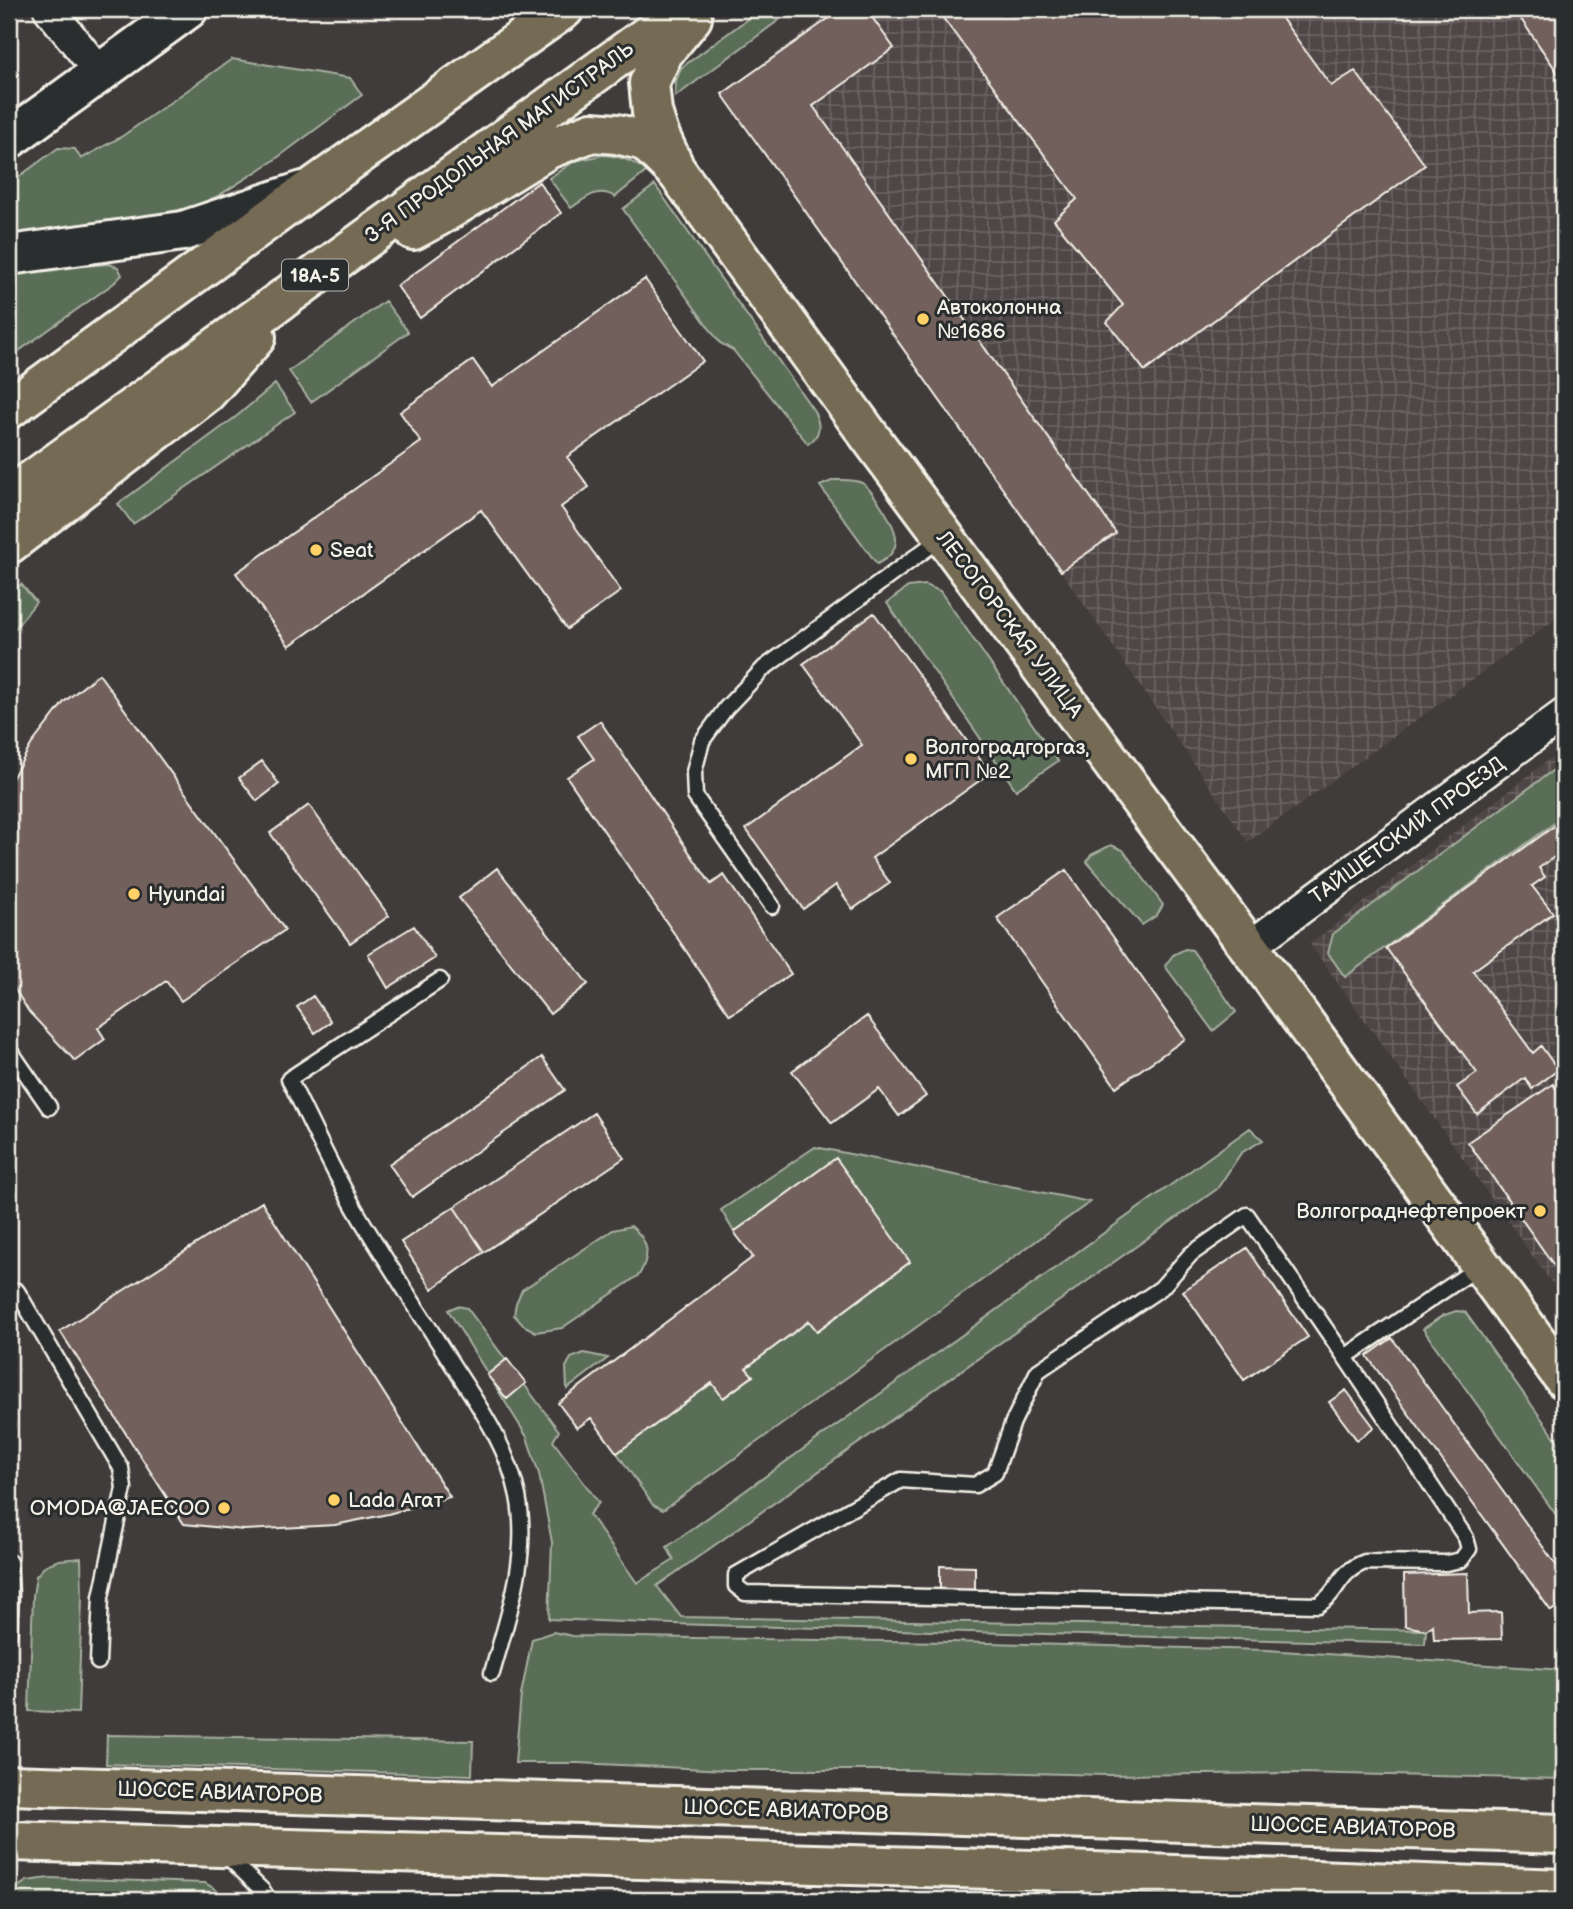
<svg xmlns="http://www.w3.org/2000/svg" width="1573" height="1909" viewBox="0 0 1573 1909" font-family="'Balsamiq Sans',sans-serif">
<defs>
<pattern id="industrial-grid" width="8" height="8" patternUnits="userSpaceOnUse" patternTransform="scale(1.75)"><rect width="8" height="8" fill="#4f4746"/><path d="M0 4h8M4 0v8" fill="none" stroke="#696261"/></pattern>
</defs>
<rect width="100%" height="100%" fill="#403c3c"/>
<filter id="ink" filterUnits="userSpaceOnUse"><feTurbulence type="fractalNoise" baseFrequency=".0143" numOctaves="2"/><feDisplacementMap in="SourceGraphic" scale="14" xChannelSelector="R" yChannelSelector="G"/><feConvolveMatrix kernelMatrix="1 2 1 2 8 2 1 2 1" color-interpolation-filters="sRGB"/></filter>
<g filter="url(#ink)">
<!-- industrial -->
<path fill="url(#industrial-grid)" d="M 836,9 L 1564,9 L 1564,613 L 1248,842 L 1061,571 L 722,94 Z
M 1564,748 L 1564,1300 L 1310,944 Z"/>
<!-- green -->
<path fill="#5a6d57" stroke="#a7afa0" stroke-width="2" d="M 761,9 L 794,9 L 675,97 L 676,81 L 681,68 Z
M 232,59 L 350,78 L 362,95 L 273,161 L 218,196 L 193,207 L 151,216 L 39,234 L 9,235 L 9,184 L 58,148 L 75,149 L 81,159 L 121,137 Z
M 603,155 C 620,156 632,161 647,171 L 615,197 C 598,186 586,198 571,208 L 549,178 L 575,161 Z
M 655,185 L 814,411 C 821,425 821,435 808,444 L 733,350 L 720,343 L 623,209 Z
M 109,264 L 118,267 L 122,275 L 114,283 L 9,358 L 9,272 Z
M 385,301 L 408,332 L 311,402 L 289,371 Z
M 275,384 L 295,412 L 133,524 L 118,504 L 237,416 Z
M 834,480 C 843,480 854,479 862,483 C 869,487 876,498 880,504 C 895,526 908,549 877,564 L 820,486 Z
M 21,584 L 36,602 L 9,636 L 9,596 Z
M 925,585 L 940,591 L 1058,761 L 1016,790 L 887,603 L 908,587 Z
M 1564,762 L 1564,816 L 1345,977 L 1328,953 L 1333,934 Z
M 1111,845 L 1123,850 L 1163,905 L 1157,915 L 1142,925 L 1087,862 L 1091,855 Z
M 1185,949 L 1192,950 L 1236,1012 L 1213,1031 L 1165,966 L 1173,955 Z
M 1250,1128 L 1263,1140 L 1241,1153 L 1217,1189 L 657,1586 L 681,1617 L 1426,1630 L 1425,1644 L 672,1624 L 549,1619 L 552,1542 L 539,1474 L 527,1437 L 448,1310 L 457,1306 L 467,1308 L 559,1431 L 553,1441 L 599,1503 L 589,1514 L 637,1583 L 674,1560 L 667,1547 Z
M 815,1147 L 1090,1202 L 663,1510 L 653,1505 L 617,1453 L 712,1383 L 724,1398 L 753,1376 L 746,1368 L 809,1321 L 817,1331 L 910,1262 L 836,1159 L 734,1232 L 721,1210 Z
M 631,1226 C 649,1241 651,1254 639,1275 L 562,1328 L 536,1332 L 523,1325 L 514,1315 L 516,1303 L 522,1290 L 613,1230 Z
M 1456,1311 L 1465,1312 L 1564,1450 L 1564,1526 L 1423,1329 L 1442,1316 Z
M 584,1353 L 608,1358 L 567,1389 L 566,1367 L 571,1358 Z
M 81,1558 L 82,1598 L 78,1713 L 29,1711 L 33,1596 L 36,1576 L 46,1565 L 59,1560 Z
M 553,1632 L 573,1636 L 950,1642 L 1267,1650 L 1564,1670 L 1564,1779 L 1298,1773 L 1106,1775 L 910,1770 L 727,1770 L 578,1763 L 515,1763 L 521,1695 L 532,1639 Z
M 107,1735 L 473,1741 L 472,1775 L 106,1764 Z
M 49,1878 L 205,1883 L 215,1889 L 226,1900 L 9,1900 L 9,1893 L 27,1881 Z"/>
<!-- building -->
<path fill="#72605c" stroke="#f4f1e8" stroke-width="2" d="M 842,9 L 866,9 L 894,48 L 813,106 L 1116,533 L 1061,571 L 722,94 Z
M 956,9 L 1250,9 L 1252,11 L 1255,9 L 1275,9 L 1331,86 L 1355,71 L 1425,165 L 1145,371 L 1107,322 L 1123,305 L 1054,220 L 1077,199 L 943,18 Z
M 1514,9 L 1564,9 L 1564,69 L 1558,73 Z
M 539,182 L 561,213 L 420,318 L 397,286 Z
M 645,279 L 703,361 L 567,457 L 589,487 L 561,507 L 621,591 L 567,629 L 481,510 L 289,646 L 236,573 L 421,442 L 400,412 L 473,360 L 492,387 Z
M 874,613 L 990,773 L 872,858 L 890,883 L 853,909 L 836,885 L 803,909 L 746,829 L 862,745 L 803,664 Z
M 99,674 L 285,930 L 181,1001 L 166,981 L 98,1028 L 105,1039 L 75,1061 L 29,1012 L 9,980 L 9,784 L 31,745 L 64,702 Z
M 600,721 L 711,884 L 724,875 L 791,974 L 730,1015 L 567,777 L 594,759 L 578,736 Z
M 262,761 L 279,784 L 257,801 L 239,778 Z
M 309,805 L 389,916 L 350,943 L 270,833 Z
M 1564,819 L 1564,850 L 1539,868 L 1545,877 L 1532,886 L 1553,913 L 1473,971 L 1533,1053 L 1541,1046 L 1558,1070 L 1532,1089 L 1525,1078 L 1477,1114 L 1457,1087 L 1477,1073 L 1386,948 Z
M 497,868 L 588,984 L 550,1014 L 459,898 Z
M 1066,870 L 1185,1039 L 1116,1087 L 997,918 Z
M 414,926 L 435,958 L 388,988 L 368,954 Z
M 313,996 L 331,1022 L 315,1033 L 297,1007 Z
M 867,1016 L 926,1096 L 899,1116 L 879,1089 L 832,1123 L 792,1071 Z
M 542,1057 L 565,1090 L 412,1197 L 389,1164 Z
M 1553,1084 L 1564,1100 L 1564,1280 L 1468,1142 Z
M 594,1113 L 624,1158 L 484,1252 L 454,1207 Z
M 836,1158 L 910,1262 L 817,1331 L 809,1321 L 746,1368 L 753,1376 L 723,1398 L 712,1383 L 617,1453 L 591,1418 L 577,1428 L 558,1403 L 753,1257 L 734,1232 Z
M 262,1202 L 450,1497 L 388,1514 L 335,1525 L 244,1530 L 184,1524 L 60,1331 Z
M 454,1207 L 484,1252 L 432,1289 L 401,1242 Z
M 1247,1248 L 1308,1337 L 1244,1380 L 1183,1291 Z
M 1392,1338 L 1564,1576 L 1564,1602 L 1551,1611 L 1367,1356 Z
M 507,1359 L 526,1383 L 507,1399 L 487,1375 Z
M 1346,1390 L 1374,1427 L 1357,1440 L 1329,1402 Z
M 940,1566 L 975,1567 L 975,1592 L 940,1592 Z
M 1468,1573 L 1469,1613 L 1501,1612 L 1502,1639 L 1434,1640 L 1433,1625 L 1426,1630 L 1405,1626 L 1404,1575 Z"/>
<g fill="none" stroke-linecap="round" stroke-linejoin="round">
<!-- lane casing -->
<g stroke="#f4f1e8" stroke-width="19">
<path id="lane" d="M 772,906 L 695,796 L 694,772 L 702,741 L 726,708 L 764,668 L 944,536
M 440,980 L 289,1079 C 315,1131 339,1185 370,1234 C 397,1278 425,1321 452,1364 C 479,1406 508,1447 518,1496 C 530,1557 508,1616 492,1673
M 9,1049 L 49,1107
M 17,1291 L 121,1468 L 124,1488 L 101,1597 L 98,1662
M 1345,1357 L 1247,1215 L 1191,1254 L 1161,1288 L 1038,1371 L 1013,1422 L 995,1473 L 975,1485 L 901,1480 L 736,1575 L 736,1586 L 745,1593 L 1318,1605 C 1340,1592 1336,1573 1365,1562 L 1446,1563 L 1461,1560 L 1469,1549 L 1466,1538 L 1345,1357 L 1480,1266
M 9,1562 L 11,1595 L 9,1633
M 226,1855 L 263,1891 L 269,1900"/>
</g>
<!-- street casing -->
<g stroke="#f4f1e8" stroke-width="35">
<path id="street" d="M 49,9 L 100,73
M 1249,947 L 1564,714
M 1065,1871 L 1066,1900"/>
</g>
<!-- secondary casing -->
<g stroke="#f4f1e8" stroke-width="44">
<path id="secondary" d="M 9,139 L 188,9
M 9,255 L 183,231 L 303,191"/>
</g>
<!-- primary casing -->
<g stroke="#f4f1e8" stroke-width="44">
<path id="primary" d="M 677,172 L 870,437 L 1249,947 L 1564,1379
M 9,1785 L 1564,1834
M 9,1841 L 1065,1871 L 1564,1889"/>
</g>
<!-- highway casing -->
<g stroke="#f4f1e8" stroke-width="44">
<path id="highway" d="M 673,164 L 659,134 L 652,112 L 649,83 L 663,53 L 692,18
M 413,230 L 437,217 L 548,149 L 592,132 L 617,134 L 645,141 L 677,172
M 9,409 L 312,188 L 564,9
M 9,497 L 684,9
M 9,544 L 206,393 L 256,337"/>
</g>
<!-- lane -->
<use href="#lane" stroke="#2a2d2e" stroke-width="14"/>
<!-- street -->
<use href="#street" stroke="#2a2d2e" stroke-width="30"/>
<!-- secondary -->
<use href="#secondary" stroke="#2a2d2e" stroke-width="38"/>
<!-- primary -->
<use href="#primary" stroke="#746b52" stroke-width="38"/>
<!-- highway -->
<use href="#highway" stroke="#746b52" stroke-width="38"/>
</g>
</g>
<!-- markers -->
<g fill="#ffd166" stroke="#2a2d2e" stroke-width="2.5">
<circle cx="923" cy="319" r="7"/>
<circle cx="316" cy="550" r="7"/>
<circle cx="911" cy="759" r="7"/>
<circle cx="134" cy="894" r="7"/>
<circle cx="1540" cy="1211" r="7"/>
<circle cx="334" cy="1500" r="7"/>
<circle cx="224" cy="1508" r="7"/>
</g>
<g text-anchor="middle" stroke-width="6" stroke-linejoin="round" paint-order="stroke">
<!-- shield labels -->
<rect fill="#2a2d2e" stroke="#b7b6b0" stroke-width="2" x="282" y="259.5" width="66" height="31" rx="5"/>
<g font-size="19" font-weight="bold" fill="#f4f1e8">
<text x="315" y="282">18А-5</text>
</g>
<!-- street labels -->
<g font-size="21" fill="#f4f1e8" stroke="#2a2d2e">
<text transform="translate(499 142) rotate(-36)" y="7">3-Я ПРОДОЛЬНАЯ МАГИСТРАЛЬ</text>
<text transform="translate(1010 624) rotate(53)" y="7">ЛЕСОГОРСКАЯ УЛИЦА</text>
<text transform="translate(1407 830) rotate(-36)" y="7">ТАЙШЕТСКИЙ ПРОЕЗД</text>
<text transform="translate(220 1792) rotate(2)" y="7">ШОССЕ АВИАТОРОВ</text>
<text transform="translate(786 1810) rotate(2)" y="7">ШОССЕ АВИАТОРОВ</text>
<text transform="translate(1353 1827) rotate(2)" y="7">ШОССЕ АВИАТОРОВ</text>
</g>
<!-- poi labels -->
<g font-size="21" fill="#f4f1e8" stroke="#2a2d2e" text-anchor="start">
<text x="937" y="314">Автоколонна<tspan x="937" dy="24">№1686</tspan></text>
<text x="330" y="557">Seat</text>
<text x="925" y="754">Волгоградгоргаз,<tspan x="925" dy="24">МГП №2</tspan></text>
<text x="148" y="901">Hyundai</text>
<text x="1526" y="1218" text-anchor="end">Волгограднефтепроект</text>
<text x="348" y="1507">Lada Агат</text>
<text x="210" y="1515" text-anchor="end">OMODA@JAECOO</text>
</g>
</g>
<!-- margin -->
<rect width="1573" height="1909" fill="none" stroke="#2a2d2e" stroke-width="35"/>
<rect x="18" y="18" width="1538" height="1874" fill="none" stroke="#f4f1e8" stroke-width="2.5" filter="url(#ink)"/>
</svg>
